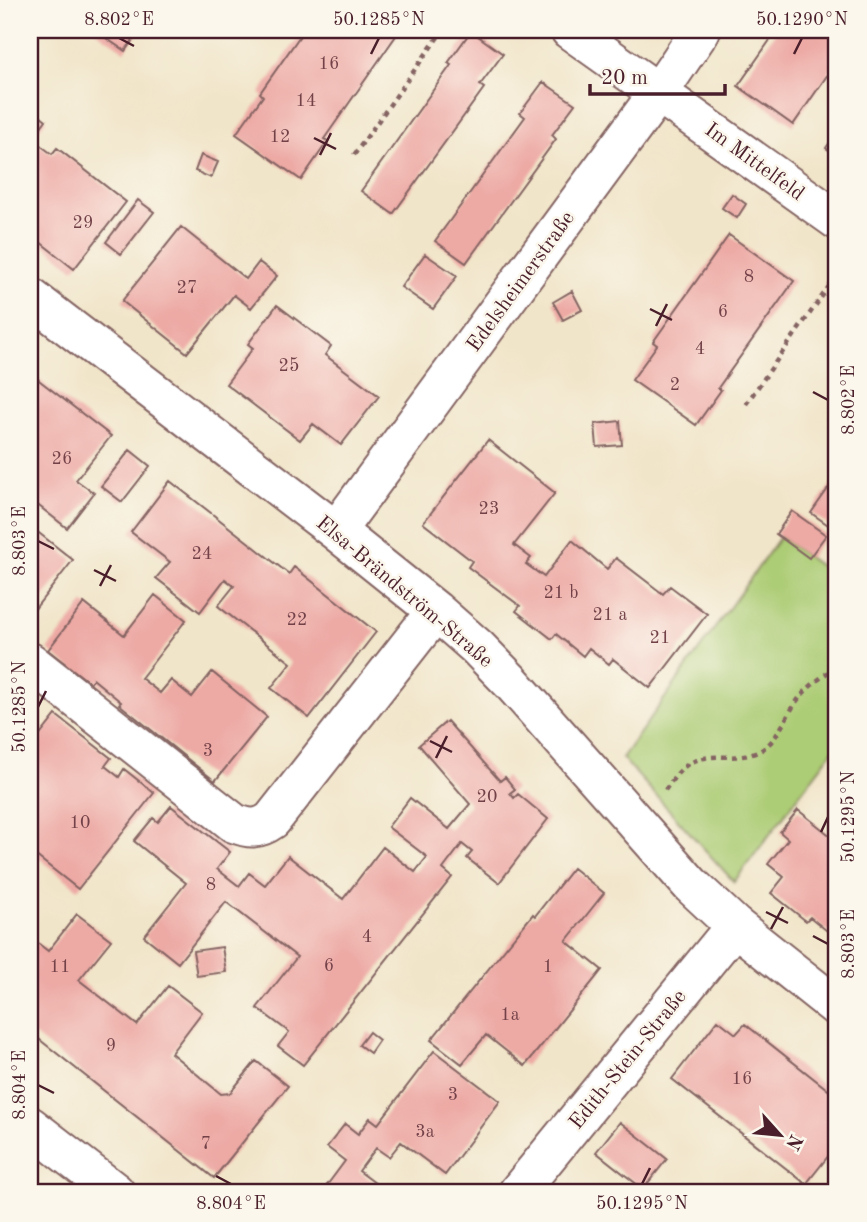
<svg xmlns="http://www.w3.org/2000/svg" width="867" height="1222" viewBox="0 0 867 1222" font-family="'Old Standard TT',serif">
<rect width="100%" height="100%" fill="#fbf7ec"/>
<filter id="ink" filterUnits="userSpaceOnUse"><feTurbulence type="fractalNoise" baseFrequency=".0143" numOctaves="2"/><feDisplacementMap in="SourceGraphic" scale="14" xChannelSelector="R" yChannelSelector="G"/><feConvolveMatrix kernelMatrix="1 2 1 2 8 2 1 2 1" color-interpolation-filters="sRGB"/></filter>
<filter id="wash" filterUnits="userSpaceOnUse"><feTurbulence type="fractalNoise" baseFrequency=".00686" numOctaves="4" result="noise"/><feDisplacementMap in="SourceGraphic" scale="28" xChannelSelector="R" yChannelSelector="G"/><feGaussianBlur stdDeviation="1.57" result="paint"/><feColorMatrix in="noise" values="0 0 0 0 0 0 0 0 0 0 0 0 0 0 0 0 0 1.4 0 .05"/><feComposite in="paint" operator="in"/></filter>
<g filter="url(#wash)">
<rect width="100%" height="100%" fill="#f1e5c9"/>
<!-- green -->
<path fill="#accc74" stroke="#7b7650" stroke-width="2" d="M 780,537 L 837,578 L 837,745 L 734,882 L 622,758 Z"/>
<g id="blocks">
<!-- building -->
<path fill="#eda9a4" d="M 94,30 L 140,30 L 125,51 Z
M 304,30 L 400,30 L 324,139 L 328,141 L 301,180 L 236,134 L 263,96 L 260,93 Z
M 777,30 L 837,30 L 837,43 L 832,51 L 837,54 L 837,61 L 793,125 L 738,86 Z
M 471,31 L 503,54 L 480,85 L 484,88 L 393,214 L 361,191 L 451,65 L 448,63 Z
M 543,82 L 575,104 L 552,135 L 556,139 L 466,263 L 435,241 L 525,117 L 520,113 Z
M 30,107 L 46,120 L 32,139 L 52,154 L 57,148 L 126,202 L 74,269 L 30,234 Z
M 837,132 L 837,156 L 826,148 Z
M 201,155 L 218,162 L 211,178 L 195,171 Z
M 732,194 L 746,204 L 737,218 L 722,208 Z
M 138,200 L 154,212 L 121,254 L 106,242 Z
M 181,227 L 246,279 L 259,262 L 277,276 L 251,308 L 234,295 L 187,353 L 122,301 Z
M 729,235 L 794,281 L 718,388 L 721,390 L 696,425 L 632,380 L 657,345 L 653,342 Z
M 425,254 L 457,276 L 433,309 L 401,287 Z
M 572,291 L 582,310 L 563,320 L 553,302 Z
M 277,305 L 331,346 L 325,355 L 379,396 L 341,445 L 313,424 L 300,440 L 226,384 L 253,348 L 248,344 Z
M 31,374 L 111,436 L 76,480 L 94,493 L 67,528 L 30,499 Z
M 620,421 L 622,445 L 597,447 L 595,424 Z
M 488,440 L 555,493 L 514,545 L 531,558 L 526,564 L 544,577 L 572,540 L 607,569 L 616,558 L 663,594 L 670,586 L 707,614 L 650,688 L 613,659 L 609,664 L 589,648 L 583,656 L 556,634 L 552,639 L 516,611 L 520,606 L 468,567 L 472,561 L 423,523 Z
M 130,450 L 150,466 L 122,502 L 101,486 Z
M 837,476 L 837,531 L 811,513 Z
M 170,481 L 289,574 L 294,567 L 376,632 L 309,718 L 271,688 L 291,663 L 218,606 L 234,586 L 225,579 L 200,612 L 156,578 L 170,562 L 131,532 Z
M 792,511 L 826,535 L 809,558 L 776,534 Z
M 30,526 L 73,560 L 30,615 Z
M 155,595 L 186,620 L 141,678 L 160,693 L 171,680 L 192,697 L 212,672 L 267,717 L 215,781 L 119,704 L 121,702 L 93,679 L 90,683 L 48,650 L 84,603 L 124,635 Z
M 56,715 L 111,758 L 105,766 L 119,777 L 124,769 L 154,793 L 78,889 L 30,851 L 30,748 Z
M 447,721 L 500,781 L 505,777 L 515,789 L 510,793 L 514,798 L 518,794 L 548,819 L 499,883 L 467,858 L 472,852 L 462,844 L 443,869 L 452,877 L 303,1065 L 278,1046 L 289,1032 L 257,1008 L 297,957 L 226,902 L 178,963 L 144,936 L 186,883 L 134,841 L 153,818 L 158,822 L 171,806 L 230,852 L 217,869 L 239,886 L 249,873 L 265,885 L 288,856 L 343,899 L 383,847 L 415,872 L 427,857 L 388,827 L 410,798 L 449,829 L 470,804 L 419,745 Z
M 798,810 L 837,841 L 837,939 L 810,917 L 806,921 L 771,893 L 784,877 L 768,864 L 788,839 L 780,832 Z
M 573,868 L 604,893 L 566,941 L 602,970 L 525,1066 L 486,1035 L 462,1064 L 431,1040 L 533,914 L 535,916 Z
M 77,914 L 111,940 L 79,980 L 137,1025 L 168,986 L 202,1012 L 171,1053 L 221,1094 L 230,1093 L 256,1061 L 288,1086 L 214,1178 L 30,1032 L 30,937 L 48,951 Z
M 222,947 L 226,972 L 197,976 L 193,951 Z
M 718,1020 L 736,1034 L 745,1024 L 837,1097 L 837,1145 L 806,1184 L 672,1079 Z
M 369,1032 L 379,1040 L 370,1053 L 359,1045 Z
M 434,1051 L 500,1101 L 445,1175 L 401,1142 L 389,1157 L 376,1148 L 359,1171 L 387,1192 L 322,1192 L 345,1161 L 327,1147 L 345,1124 L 358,1134 L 370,1118 L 378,1124 Z
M 620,1122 L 667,1159 L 643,1189 L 596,1152 Z"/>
</g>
</g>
<g filter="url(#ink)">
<use href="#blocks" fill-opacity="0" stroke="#846462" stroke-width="2"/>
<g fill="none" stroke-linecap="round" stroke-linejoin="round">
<!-- minor casing -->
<g stroke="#846462" stroke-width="42">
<path id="minor" d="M 570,30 L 837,220
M 30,297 L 336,531 L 436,611 L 477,647 L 511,682 L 691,885 L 735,926 L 837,1007
M 336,531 L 659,92 L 701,30
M 30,662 L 234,823 C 249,829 258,830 272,820 L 436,611
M 30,1126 L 115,1192
M 518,1192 L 735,926"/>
</g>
<!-- path -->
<path stroke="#846462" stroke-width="4.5" stroke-dasharray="5 5" stroke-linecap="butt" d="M 354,155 L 443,30
M 746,404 L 837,275
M 665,790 C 672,781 679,769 690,763 C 713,750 740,764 763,749 C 778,739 786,716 797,701 C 807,687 823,676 837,666"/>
<!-- minor -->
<use href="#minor" stroke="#fff" stroke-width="38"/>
</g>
</g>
<!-- ticks -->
<path fill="none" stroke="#4a1f2b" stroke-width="2.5" d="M 119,38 L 134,46M 371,54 L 379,38M 794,54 L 802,38M 314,138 L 336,149M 320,155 L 331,133M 650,309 L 672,320M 656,326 L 667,304M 813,392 L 828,400M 38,541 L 54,549M 94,570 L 116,581M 100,586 L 111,565M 38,707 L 46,691M 430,741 L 452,752M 436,758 L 447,736M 821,832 L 828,817M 766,912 L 788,923M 771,929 L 783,907M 813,936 L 828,944M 38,1085 L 54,1093M 216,1176 L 231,1184M 642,1184 L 650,1168"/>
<g text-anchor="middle" stroke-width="5" stroke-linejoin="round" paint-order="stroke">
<!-- number labels -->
<g font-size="18" fill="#734249">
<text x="329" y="69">16</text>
<text x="306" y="106">14</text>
<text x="280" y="142">12</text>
<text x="83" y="228">29</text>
<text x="749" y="282">8</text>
<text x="187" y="293">27</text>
<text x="723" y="317">6</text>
<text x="700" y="354">4</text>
<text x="289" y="371">25</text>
<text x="675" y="390">2</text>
<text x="62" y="464">26</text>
<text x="489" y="514">23</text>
<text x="202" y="559">24</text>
<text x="561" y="598">21 b</text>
<text x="610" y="620">21 a</text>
<text x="297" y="625">22</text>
<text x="660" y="643">21</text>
<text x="208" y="756">3</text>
<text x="487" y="802">20</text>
<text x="80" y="828">10</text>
<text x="211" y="890">8</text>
<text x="367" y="942">4</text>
<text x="329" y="971">6</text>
<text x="60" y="972">11</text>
<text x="548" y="972">1</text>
<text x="510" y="1020">1a</text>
<text x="111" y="1051">9</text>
<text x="742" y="1084">16</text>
<text x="453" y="1100">3</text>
<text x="425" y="1137">3a</text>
<text x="206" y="1149">7</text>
</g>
<!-- street labels -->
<g font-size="21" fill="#4a1f2b" stroke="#fbf7ec">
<text transform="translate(755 161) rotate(36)" y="7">Im Mittelfeld</text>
<text transform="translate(520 281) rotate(-54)" y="7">Edelsheimerstraße</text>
<text transform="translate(405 591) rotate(40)" y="7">Elsa-Brändström-Straße</text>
<text transform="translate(627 1059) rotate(-51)" y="7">Edith-Stein-Straße</text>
</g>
</g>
<!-- margin -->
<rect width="867" height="1222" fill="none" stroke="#fbf7ec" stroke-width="77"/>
<!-- north arrow -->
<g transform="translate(780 1135) rotate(117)" stroke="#fbf7ec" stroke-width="5" paint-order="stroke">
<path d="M0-5L12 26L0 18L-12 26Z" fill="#4a1f2b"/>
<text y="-10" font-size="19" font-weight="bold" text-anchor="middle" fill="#4a1f2b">N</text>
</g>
<!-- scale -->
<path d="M590 84v10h135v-10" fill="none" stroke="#4a1f2b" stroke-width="3.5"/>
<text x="601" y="84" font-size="21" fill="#4a1f2b" stroke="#fbf7ec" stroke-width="5" paint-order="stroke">20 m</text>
<rect x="38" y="38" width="790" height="1146" fill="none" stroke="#4a1f2b" stroke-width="2.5"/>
<g font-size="18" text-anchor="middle" fill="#4a1f2b">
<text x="119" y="25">8.802°E</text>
<text x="379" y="25">50.1285°N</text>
<text x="802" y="25">50.1290°N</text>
<text transform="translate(848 400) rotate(-90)" y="6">8.802°E</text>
<text transform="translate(19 541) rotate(-90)" y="6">8.803°E</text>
<text transform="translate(19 707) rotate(-90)" y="6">50.1285°N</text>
<text transform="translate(848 817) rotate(-90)" y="6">50.1295°N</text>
<text transform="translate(848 944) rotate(-90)" y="6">8.803°E</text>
<text transform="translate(19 1085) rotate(-90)" y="6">8.804°E</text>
<text x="231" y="1209">8.804°E</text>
<text x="642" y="1209">50.1295°N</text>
</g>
</svg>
